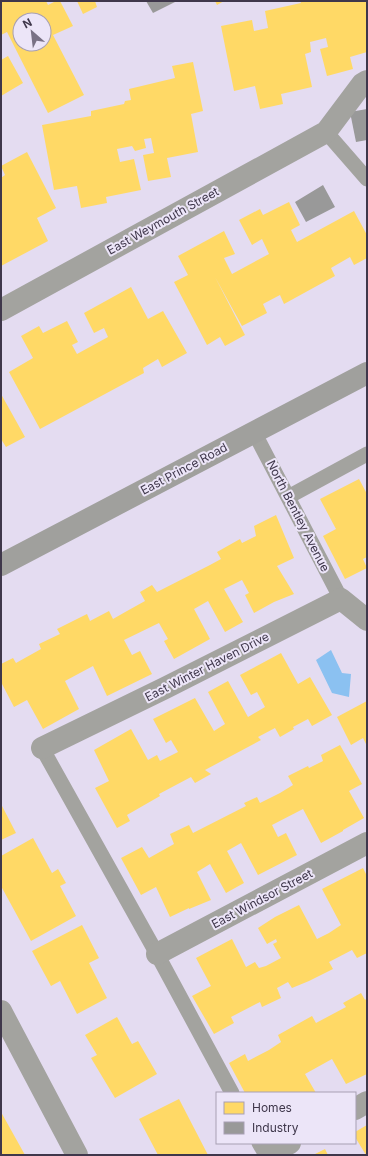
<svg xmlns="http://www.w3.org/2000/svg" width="368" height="1156" viewBox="0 0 368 1156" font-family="Inter,sans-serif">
<rect width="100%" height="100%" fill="#e4dcf1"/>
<!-- water -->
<path fill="#8bc1f1" d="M 331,650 L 342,673 L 351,674 L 349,697 L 332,693 L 316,660 Z"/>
<!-- homes -->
<path fill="#ffd966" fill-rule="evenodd" d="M 1,1 L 46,1 L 48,5 L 56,1 L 60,1 L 73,26 L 53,35 L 84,95 L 48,113 L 7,32 L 1,35 ZM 20,20 L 44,20 L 44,44 L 20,44 Z
M 77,1 L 95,1 L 97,7 L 83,14 Z
M 215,1 L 224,1 L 217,5 Z
M 300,1 L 367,1 L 367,52 L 350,57 L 353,69 L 327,76 L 320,49 L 328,47 L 326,38 L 310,42 L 311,52 L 305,54 L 312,87 L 281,94 L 283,104 L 260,109 L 255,86 L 234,91 L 221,26 L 252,20 L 254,31 L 268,28 L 265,11 L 301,3 Z
M 8,56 L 23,83 L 1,96 L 1,60 Z
M 193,62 L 203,111 L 191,114 L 198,152 L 167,158 L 171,177 L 148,181 L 143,155 L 154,153 L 151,138 L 144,139 L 146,148 L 135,151 L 132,146 L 117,149 L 120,162 L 134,159 L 141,190 L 106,197 L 107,203 L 81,208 L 77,186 L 54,190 L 42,125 L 91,116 L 91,111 L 124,104 L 125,101 L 131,100 L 129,89 L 175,78 L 172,66 Z
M 27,152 L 56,208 L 37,218 L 48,241 L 1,266 L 1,178 L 5,175 L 1,166 Z
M 289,202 L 300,225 L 291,230 L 297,242 L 354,211 L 367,235 L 367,258 L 354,265 L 350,257 L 331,268 L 335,276 L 284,304 L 280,295 L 263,304 L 267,313 L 242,326 L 215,277 L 245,335 L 225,346 L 220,337 L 207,345 L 174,282 L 188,275 L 178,256 L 224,231 L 235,254 L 224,258 L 232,274 L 269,254 L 262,239 L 252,245 L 239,220 L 260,209 L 263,215 Z
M 131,287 L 148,319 L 163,311 L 187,353 L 162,367 L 158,359 L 143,368 L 144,373 L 40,429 L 9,372 L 33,358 L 21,336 L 39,326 L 43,333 L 67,321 L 78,342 L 72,345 L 77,354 L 108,337 L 104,328 L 94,333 L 84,313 Z
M 1,394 L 25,437 L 6,447 L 1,439 Z
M 359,479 L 367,494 L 367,557 L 363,559 L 367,568 L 345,579 L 323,536 L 336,529 L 320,499 Z
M 276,515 L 294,558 L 277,566 L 294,594 L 274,602 L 254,613 L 245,595 L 249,593 L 242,580 L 224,589 L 243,622 L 225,632 L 208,601 L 194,609 L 210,639 L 174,659 L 164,641 L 168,639 L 159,623 L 124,640 L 132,655 L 140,651 L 152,674 L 107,696 L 93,666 L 65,681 L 79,709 L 43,729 L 27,700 L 14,707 L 1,682 L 1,664 L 13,658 L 16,663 L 41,649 L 39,644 L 60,634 L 57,629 L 87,614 L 90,621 L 109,611 L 113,619 L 127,611 L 145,601 L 140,592 L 152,585 L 157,592 L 210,565 L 221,559 L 217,552 L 240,539 L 242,543 L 256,536 L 254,526 Z
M 281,653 L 298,684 L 310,677 L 332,715 L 312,726 L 308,719 L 293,727 L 294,729 L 280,737 L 275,728 L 258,737 L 261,740 L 205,770 L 211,774 L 195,783 L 191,777 L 159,794 L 160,796 L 127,815 L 130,821 L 117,828 L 95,788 L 109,781 L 94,750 L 131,729 L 148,760 L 157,755 L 160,761 L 178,752 L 171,740 L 166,743 L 153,719 L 195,698 L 214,731 L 225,724 L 208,692 L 228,681 L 248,717 L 265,707 L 257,692 L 251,695 L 240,675 Z
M 367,701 L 367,746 L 363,738 L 351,745 L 337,717 Z
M 340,745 L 362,784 L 349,791 L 364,818 L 343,830 L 343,831 L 321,843 L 303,809 L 272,825 L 278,837 L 286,833 L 297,855 L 258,875 L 241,843 L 227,851 L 244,883 L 226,893 L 210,864 L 197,872 L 211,900 L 189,909 L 189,908 L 170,917 L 156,887 L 141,895 L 121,858 L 142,847 L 149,858 L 174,844 L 170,834 L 189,825 L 193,833 L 246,806 L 244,803 L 257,797 L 260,803 L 280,793 L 293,785 L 288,776 L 308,766 L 309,768 L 323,761 L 321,755 Z
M 1,804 L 16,833 L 1,840 Z
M 33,838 L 52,873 L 58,869 L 66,883 L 60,886 L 76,916 L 31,941 L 1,886 L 1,856 Z
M 363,868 L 367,876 L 367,953 L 357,958 L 352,950 L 329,962 L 333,969 L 309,981 L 292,988 L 288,982 L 277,988 L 281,998 L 262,1007 L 260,1002 L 231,1017 L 234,1023 L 214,1034 L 192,996 L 211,986 L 196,958 L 232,939 L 246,967 L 255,962 L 259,968 L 266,966 L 281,958 L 273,944 L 277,942 L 276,939 L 267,944 L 258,928 L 275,917 L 299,905 L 317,939 L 329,933 L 341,925 L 322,889 Z
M 82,925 L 99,958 L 89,963 L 107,998 L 77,1014 L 60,981 L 51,986 L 32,951 Z
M 361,993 L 365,1000 L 367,998 L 367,1074 L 346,1084 L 332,1059 L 305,1074 L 316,1093 L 245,1093 L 229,1063 L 245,1054 L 248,1061 L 269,1050 L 281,1042 L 278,1035 L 312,1016 L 316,1023 L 346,1007 L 343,1003 Z
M 117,1017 L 132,1044 L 138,1041 L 157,1074 L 115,1098 L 91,1058 L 97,1055 L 85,1035 Z
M 179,1099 L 208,1155 L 158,1155 L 139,1119 Z
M 1,1112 L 25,1155 L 1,1155 Z
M 367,1125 L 367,1155 L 366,1155 L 355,1137 L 355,1132 Z
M 325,1149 L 328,1155 L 313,1155 Z"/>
<!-- industry -->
<path fill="#999" d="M 146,1 L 177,1 L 153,13 Z
M 367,109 L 367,140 L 356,142 L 350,112 Z
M 323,185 L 335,207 L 306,222 L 295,202 Z"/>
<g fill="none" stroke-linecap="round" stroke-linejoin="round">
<!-- lane -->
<path stroke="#a3a39f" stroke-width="15" d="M 326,132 L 367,179
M 254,432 L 341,599
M 288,497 L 367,454
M 42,748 L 157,954 L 232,1093
M 259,1143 L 266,1155"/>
<!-- street -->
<path stroke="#a3a39f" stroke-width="22" d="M 1,310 L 326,132 L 362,84 L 367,81
M 42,748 L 165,688 L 341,599 L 367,620
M 157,954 L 367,843
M 1,1011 L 77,1155
M 355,1109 L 367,1102
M 268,1155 L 290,1143"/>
<!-- secondary -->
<path stroke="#a0a09d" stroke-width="22" d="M 1,565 L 367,373"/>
</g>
<g text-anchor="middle" stroke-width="4" stroke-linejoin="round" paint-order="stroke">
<!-- street labels -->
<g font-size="12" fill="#3f374b" stroke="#ece5f8">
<text transform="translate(163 221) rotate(-29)" y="4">East Weymouth Street</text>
<text transform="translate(184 469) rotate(-28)" y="4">East Prince Road</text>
<text transform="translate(298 516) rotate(63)" y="4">North Bentley Avenue</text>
<text transform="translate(207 667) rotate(-27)" y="4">East Winter Haven Drive</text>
<text transform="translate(262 899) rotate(-28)" y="4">East Windsor Street</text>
</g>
</g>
<!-- border -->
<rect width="368" height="1156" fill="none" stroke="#3f374b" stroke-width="4"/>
<!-- legend -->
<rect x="216" y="1092" width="140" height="52" fill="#ece5f8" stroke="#a79fb3"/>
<rect x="224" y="1102" width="20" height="12" fill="#ffd966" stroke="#a79fb3"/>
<text x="252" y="1112" font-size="12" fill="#3f374b">Homes</text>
<rect x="224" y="1122" width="20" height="12" fill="#999999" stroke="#a79fb3"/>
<text x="252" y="1132" font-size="12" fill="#3f374b">Industry</text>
<!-- north arrow -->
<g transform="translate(32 32) rotate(332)"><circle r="19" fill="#ece5f8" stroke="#a79fb3"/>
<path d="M0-3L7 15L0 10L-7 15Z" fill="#797185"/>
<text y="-6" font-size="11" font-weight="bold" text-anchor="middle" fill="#3f374b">N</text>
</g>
</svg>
